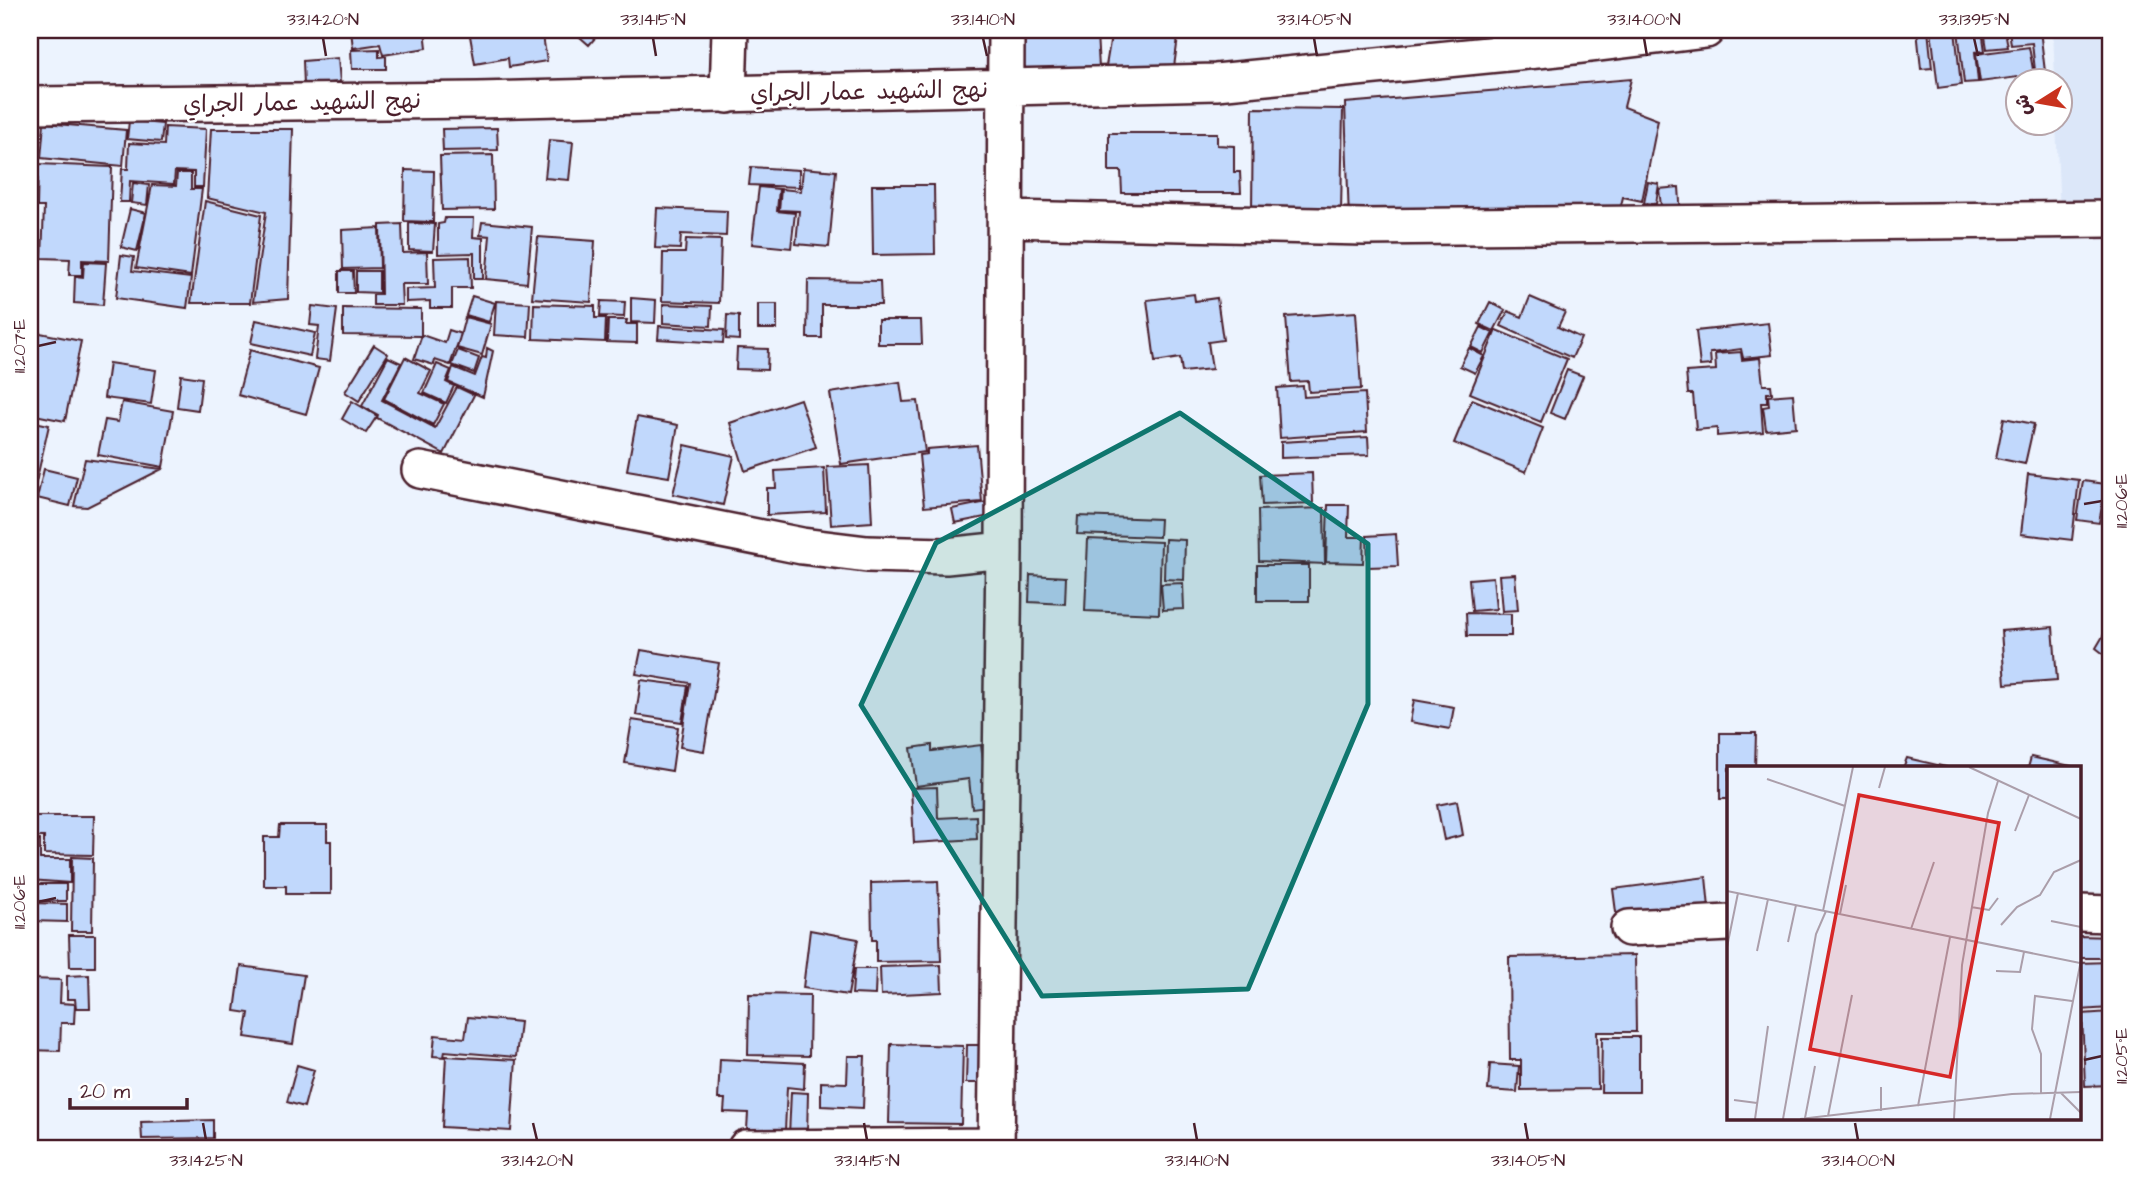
<svg xmlns="http://www.w3.org/2000/svg" width="2140" height="1179" viewBox="0 0 2140 1179" font-family="'Architects Daughter','Playpen Sans Arabic',sans-serif">
<rect width="100%" height="100%" fill="#ecf3fe"/>
<filter id="ink" filterUnits="userSpaceOnUse"><feTurbulence type="fractalNoise" baseFrequency=".0143" numOctaves="2"/><feDisplacementMap in="SourceGraphic" scale="14" xChannelSelector="R" yChannelSelector="G"/><feConvolveMatrix kernelMatrix="1 2 1 2 8 2 1 2 1" color-interpolation-filters="sRGB"/></filter>
<g filter="url(#ink)">
<!-- built -->
<path fill="#dce7f9" d="M 2053,30 L 2110,30 L 2110,213 L 2060,215 L 2056,123 L 2060,122 L 2060,80 L 2055,80 Z"/>
<!-- building -->
<path fill="#c1d8fc" stroke="#4a1f2b" stroke-width="2" d="M 351,30 L 425,30 L 427,48 L 383,55 L 380,44 L 353,48 Z
M 469,30 L 542,30 L 547,61 L 509,67 L 508,58 L 475,64 Z
M 572,30 L 602,30 L 589,45 Z
M 1024,30 L 1086,30 L 1087,33 L 1097,34 L 1099,68 L 1023,68 Z
M 1112,30 L 1179,30 L 1174,67 L 1106,66 Z
M 1917,30 L 1928,30 L 1932,68 L 1921,69 Z
M 1931,30 L 1955,30 L 1961,85 L 1938,88 Z
M 1958,30 L 1982,30 L 1985,51 L 1975,52 L 1978,82 L 1964,83 Z
M 1984,30 L 2005,30 L 2008,47 L 1987,49 Z
M 2009,30 L 2040,30 L 2046,80 L 2036,80 L 2032,43 L 2011,45 Z
M 2029,47 L 2034,75 L 1980,82 L 1976,54 Z
M 379,49 L 379,57 L 386,56 L 386,69 L 352,69 L 351,50 Z
M 338,58 L 340,82 L 304,85 L 303,61 Z
M 1631,79 L 1624,107 L 1658,120 L 1642,201 L 1623,197 L 1618,218 L 1349,221 L 1345,103 Z
M 1253,108 L 1343,109 L 1341,212 L 1252,210 Z
M 129,121 L 163,124 L 161,142 L 127,139 Z
M 44,123 L 126,130 L 123,166 L 41,158 Z
M 165,127 L 206,129 L 203,187 L 194,187 L 194,172 L 175,171 L 174,184 L 130,181 L 129,202 L 120,202 L 122,169 L 128,169 L 129,143 L 164,145 Z
M 497,128 L 498,150 L 443,151 L 442,129 Z
M 211,129 L 293,129 L 288,299 L 253,302 L 266,212 L 207,198 Z
M 1109,133 L 1217,133 L 1217,145 L 1234,146 L 1234,172 L 1240,172 L 1241,193 L 1122,193 L 1121,171 L 1109,171 Z
M 549,140 L 573,142 L 569,180 L 545,178 Z
M 493,155 L 494,209 L 442,210 L 440,156 Z
M 38,164 L 112,167 L 109,261 L 82,260 L 82,275 L 69,275 L 70,259 L 42,258 L 44,207 L 37,207 Z
M 751,167 L 799,170 L 799,187 L 749,185 Z
M 803,168 L 836,171 L 829,247 L 796,244 L 799,211 L 779,210 L 781,189 L 801,191 Z
M 405,170 L 434,171 L 433,222 L 404,221 Z
M 177,173 L 191,173 L 191,189 L 202,189 L 191,276 L 136,268 L 152,185 L 176,186 Z
M 1648,182 L 1659,184 L 1656,204 L 1644,203 Z
M 133,183 L 149,185 L 147,205 L 131,203 Z
M 872,185 L 934,185 L 935,254 L 873,255 Z
M 759,187 L 779,189 L 777,211 L 795,213 L 791,248 L 752,244 Z
M 1679,187 L 1681,217 L 1649,207 L 1661,206 L 1659,189 Z
M 205,201 L 261,215 L 250,303 L 191,303 Z
M 657,208 L 727,211 L 726,236 L 681,234 L 680,249 L 655,248 Z
M 130,209 L 146,213 L 137,251 L 121,247 Z
M 445,218 L 474,218 L 473,237 L 483,238 L 483,279 L 474,279 L 474,253 L 438,254 L 438,224 L 444,223 Z
M 482,222 L 532,227 L 527,283 L 486,279 L 490,236 L 480,235 Z
M 409,223 L 435,224 L 433,251 L 409,250 Z
M 402,224 L 403,253 L 427,252 L 428,284 L 401,284 L 402,305 L 373,305 L 373,294 L 381,294 L 380,225 Z
M 379,228 L 380,268 L 343,269 L 342,230 Z
M 538,237 L 595,241 L 591,302 L 532,298 Z
M 686,239 L 721,240 L 719,303 L 662,301 L 663,253 L 685,253 Z
M 121,255 L 134,257 L 132,271 L 191,278 L 187,308 L 116,298 Z
M 470,257 L 471,288 L 452,288 L 452,308 L 430,308 L 430,301 L 406,302 L 406,289 L 435,288 L 434,258 Z
M 84,262 L 106,263 L 103,305 L 74,303 L 75,276 L 83,277 Z
M 339,271 L 353,271 L 354,293 L 339,293 Z
M 356,271 L 379,271 L 379,293 L 356,292 Z
M 808,280 L 880,281 L 881,305 L 822,305 L 822,338 L 807,338 Z
M 1194,294 L 1195,301 L 1217,298 L 1223,340 L 1208,342 L 1212,369 L 1182,372 L 1180,358 L 1155,362 L 1147,300 Z
M 472,296 L 495,303 L 489,322 L 466,315 Z
M 1530,297 L 1565,312 L 1558,327 L 1581,338 L 1572,358 L 1501,326 L 1508,311 L 1522,317 Z
M 631,298 L 656,300 L 655,323 L 631,322 Z
M 496,301 L 530,303 L 528,337 L 494,335 Z
M 601,301 L 625,302 L 624,317 L 600,316 Z
M 1490,302 L 1505,310 L 1494,331 L 1479,324 Z
M 534,304 L 595,306 L 595,318 L 606,318 L 605,342 L 533,339 Z
M 663,304 L 712,306 L 711,326 L 663,323 Z
M 758,304 L 777,304 L 777,329 L 758,329 Z
M 312,306 L 337,309 L 330,361 L 315,359 L 319,326 L 310,325 Z
M 343,308 L 421,309 L 421,336 L 343,335 Z
M 1356,312 L 1361,389 L 1309,392 L 1308,381 L 1291,382 L 1286,317 Z
M 727,315 L 739,316 L 739,340 L 726,339 Z
M 465,317 L 491,324 L 482,355 L 457,348 Z
M 256,320 L 315,333 L 310,356 L 251,343 Z
M 608,320 L 627,320 L 626,324 L 637,324 L 637,343 L 607,342 Z
M 878,320 L 921,320 L 922,344 L 878,344 Z
M 1768,323 L 1772,355 L 1743,358 L 1741,349 L 1710,353 L 1711,365 L 1700,366 L 1696,331 Z
M 659,326 L 724,330 L 723,343 L 658,339 Z
M 1481,327 L 1493,333 L 1483,353 L 1471,347 Z
M 449,330 L 461,334 L 450,365 L 435,360 L 434,365 L 414,359 L 422,335 L 445,343 Z
M 1496,330 L 1567,359 L 1541,422 L 1470,393 Z
M 30,331 L 81,341 L 65,421 L 30,414 Z
M 374,345 L 388,354 L 359,401 L 345,392 Z
M 487,348 L 493,351 L 483,397 L 448,382 L 453,367 L 475,376 L 482,357 L 486,358 Z
M 737,348 L 768,349 L 767,370 L 736,369 Z
M 1469,348 L 1484,356 L 1475,373 L 1460,366 Z
M 250,350 L 319,368 L 306,414 L 238,395 Z
M 458,350 L 479,358 L 474,373 L 452,365 Z
M 1741,352 L 1742,360 L 1760,358 L 1763,385 L 1771,385 L 1772,393 L 1767,393 L 1767,403 L 1761,403 L 1763,432 L 1717,436 L 1717,428 L 1696,430 L 1693,394 L 1688,394 L 1686,372 L 1716,370 L 1715,354 Z
M 388,357 L 401,363 L 382,400 L 435,428 L 457,387 L 474,395 L 444,454 L 377,418 L 378,415 L 362,406 Z
M 405,357 L 431,371 L 420,393 L 444,404 L 433,425 L 384,399 Z
M 109,363 L 156,370 L 151,404 L 104,398 Z
M 437,364 L 451,370 L 446,382 L 454,386 L 446,403 L 424,393 Z
M 1567,370 L 1583,376 L 1565,419 L 1550,413 Z
M 181,375 L 202,378 L 198,410 L 177,407 Z
M 900,382 L 903,402 L 918,401 L 925,452 L 841,464 L 830,393 Z
M 1303,386 L 1304,397 L 1365,393 L 1367,432 L 1280,438 L 1277,388 Z
M 1793,394 L 1796,427 L 1766,430 L 1763,407 L 1769,406 L 1768,396 Z
M 800,399 L 816,447 L 745,471 L 730,423 Z
M 1472,399 L 1543,428 L 1526,472 L 1454,443 Z
M 352,401 L 377,416 L 366,433 L 342,419 Z
M 122,402 L 173,411 L 163,467 L 98,455 L 105,420 L 118,422 Z
M 637,417 L 678,425 L 669,477 L 627,470 Z
M 2004,418 L 2034,424 L 2025,464 L 1996,458 Z
M 30,421 L 49,425 L 32,500 L 30,500 Z
M 1368,437 L 1369,455 L 1281,458 L 1281,442 Z
M 685,445 L 734,456 L 723,505 L 673,494 Z
M 977,445 L 982,502 L 924,507 L 919,455 L 927,454 L 927,449 Z
M 85,459 L 162,469 L 87,507 L 74,506 Z
M 869,465 L 872,522 L 831,525 L 827,467 Z
M 824,468 L 826,512 L 767,515 L 767,488 L 776,488 L 775,471 Z
M 44,469 L 77,477 L 70,506 L 37,498 Z
M 1312,473 L 1313,503 L 1262,505 L 1260,475 Z
M 2028,474 L 2079,480 L 2072,540 L 2021,534 Z
M 2083,481 L 2106,484 L 2099,523 L 2077,520 Z
M 987,502 L 990,516 L 955,523 L 952,509 Z
M 1328,505 L 1349,505 L 1348,537 L 1364,537 L 1363,563 L 1326,562 Z
M 1324,508 L 1325,564 L 1259,561 L 1258,510 Z
M 1078,516 L 1160,519 L 1159,537 L 1077,534 Z
M 1396,534 L 1398,566 L 1368,567 L 1367,536 Z
M 1088,539 L 1161,542 L 1159,614 L 1085,611 Z
M 1165,539 L 1185,540 L 1184,580 L 1164,579 Z
M 1257,565 L 1309,565 L 1309,601 L 1257,601 Z
M 1515,574 L 1518,610 L 1502,611 L 1499,575 Z
M 1030,575 L 1066,577 L 1065,604 L 1029,602 Z
M 1493,577 L 1496,609 L 1472,611 L 1469,579 Z
M 1183,583 L 1184,609 L 1163,610 L 1161,584 Z
M 1466,613 L 1511,614 L 1511,636 L 1467,636 Z
M 2053,627 L 2057,680 L 2005,684 L 2001,631 Z
M 2106,631 L 2110,633 L 2110,659 L 2096,648 Z
M 641,650 L 719,663 L 704,751 L 680,747 L 690,683 L 636,674 Z
M 641,680 L 688,686 L 682,722 L 636,715 Z
M 1414,700 L 1454,707 L 1450,729 L 1410,722 Z
M 632,720 L 678,727 L 672,771 L 625,763 Z
M 1720,733 L 1756,733 L 1755,768 L 1729,768 L 1729,799 L 1720,799 Z
M 932,745 L 932,751 L 981,745 L 988,806 L 972,808 L 969,779 L 916,786 L 911,748 Z
M 2031,757 L 2071,766 L 2071,768 L 2028,768 Z
M 1907,758 L 1946,767 L 1946,768 L 1903,768 Z
M 937,787 L 938,818 L 976,816 L 977,839 L 914,843 L 911,788 Z
M 1457,801 L 1463,835 L 1444,840 L 1437,805 Z
M 30,816 L 94,816 L 93,855 L 44,854 L 44,837 L 30,837 Z
M 280,825 L 327,825 L 327,841 L 331,841 L 331,894 L 286,894 L 286,886 L 264,886 L 264,837 L 279,837 Z
M 30,840 L 40,840 L 40,859 L 70,859 L 70,883 L 30,880 Z
M 72,857 L 93,858 L 92,931 L 71,931 Z
M 1706,877 L 1709,908 L 1617,920 L 1613,889 Z
M 938,881 L 941,961 L 876,962 L 876,940 L 872,940 L 871,883 Z
M 36,884 L 66,884 L 66,901 L 36,901 Z
M 30,891 L 33,891 L 33,903 L 67,904 L 67,922 L 30,921 Z
M 810,930 L 858,939 L 848,995 L 803,988 Z
M 69,935 L 95,935 L 95,967 L 70,967 Z
M 2079,936 L 2110,937 L 2110,958 L 2079,958 Z
M 1635,955 L 1636,1032 L 1597,1032 L 1598,1089 L 1521,1090 L 1521,1060 L 1510,1060 L 1509,957 Z
M 2110,962 L 2110,1008 L 2080,1010 L 2079,963 Z
M 941,965 L 942,992 L 881,995 L 880,967 Z
M 241,966 L 304,975 L 293,1044 L 245,1037 L 249,1013 L 235,1011 Z
M 854,969 L 876,969 L 875,995 L 852,994 Z
M 89,975 L 90,1008 L 76,1008 L 75,999 L 67,999 L 67,976 Z
M 30,979 L 61,980 L 60,1003 L 75,1004 L 74,1023 L 61,1023 L 60,1051 L 30,1050 Z
M 749,994 L 810,995 L 809,1056 L 748,1055 Z
M 2110,1012 L 2110,1085 L 2085,1086 L 2082,1014 Z
M 468,1017 L 520,1022 L 516,1057 L 445,1051 L 444,1057 L 433,1056 L 435,1035 L 465,1038 Z
M 1602,1037 L 1639,1037 L 1639,1092 L 1601,1092 Z
M 891,1044 L 963,1046 L 961,1124 L 889,1123 Z
M 967,1045 L 981,1045 L 979,1083 L 966,1083 Z
M 446,1056 L 516,1060 L 511,1131 L 442,1127 Z
M 848,1056 L 865,1056 L 863,1108 L 821,1106 L 821,1082 L 847,1083 Z
M 720,1059 L 805,1063 L 804,1089 L 787,1087 L 785,1131 L 747,1129 L 748,1113 L 724,1112 L 725,1099 L 718,1099 Z
M 1490,1064 L 1519,1066 L 1517,1092 L 1488,1090 Z
M 297,1065 L 314,1070 L 304,1107 L 287,1102 Z
M 791,1092 L 808,1093 L 807,1136 L 789,1135 Z
M 213,1120 L 213,1138 L 142,1139 L 141,1122 Z
M 215,1142 L 215,1149 L 145,1149 L 145,1143 Z
M 398,1146 L 398,1149 L 318,1149 L 318,1148 Z"/>
<g fill="none" stroke-linecap="round" stroke-linejoin="round">
<!-- street casing -->
<g stroke="#4a1f2b" stroke-width="40">
<path id="street" d="M 728,95 L 730,30
M 30,105 L 478,100 L 1216,82 L 1557,48 L 1706,30
M 1006,219 L 1364,227 L 2110,219
M 420,470 L 802,546 L 867,554 L 946,556 L 1004,550
M 2079,913 L 2110,914
M 1629,928 L 1729,923
M 746,1148 L 996,1146
M 996,1149 L 1004,550 L 1006,30"/>
</g>
<!-- street -->
<use href="#street" stroke="#fff" stroke-width="35"/>
</g>
</g>
<!-- marked area -->
<path fill="#0f766e" fill-opacity="0.2" stroke="#0f766e" stroke-width="5" stroke-linejoin="round" d="M 1180,413 L 1368,544 L 1368,704 L 1248,989 L 1042,996 L 861,705 L 936,543 Z"/>
<!-- ticks -->
<path fill="none" stroke="#4a1f2b" stroke-width="2.5" d="M 323,38 L 326,56M 653,38 L 656,56M 983,38 L 987,56M 1314,38 L 1317,56M 1644,38 L 1647,56M 1974,38 L 1978,56M 38,346 L 56,342M 2084,504 L 2102,501M 38,902 L 56,898M 2084,1060 L 2102,1056M 203,1123 L 206,1140M 533,1123 L 537,1140M 864,1123 L 867,1140M 1194,1123 L 1197,1140M 1525,1123 L 1528,1140M 1855,1123 L 1858,1140"/>
<g text-anchor="middle" stroke-width="5" stroke-linejoin="round" paint-order="stroke">
<!-- street labels -->
<g font-size="24" fill="#4a1f2b" stroke="#fff">
<text transform="translate(869 91) rotate(-1)" y="8">نهج الشهيد عمار الجراي</text>
<text transform="translate(302 102) rotate(-1)" y="8">نهج الشهيد عمار الجراي</text>
</g>
</g>
<!-- overview -->
<g transform="translate(1727 766)">
<rect width="354" height="354" fill="#ecf3fe"/>
<path fill="none" stroke="#ab9eaa" stroke-width="2" d="M 242,1 L 354,53M 40,13 L 118,40M 152,22 L 158,1M 288,65 L 302,29M 0,125 L 353,197M 244,141 L 262,144 L 271,132M 96,145 L 126,1M 113,148 L 119,119M 324,155 L 354,161M 274,159 L 290,141 L 313,129 L 327,106 L 354,94M 184,163 L 207,96M 61,176 L 69,139M 0,181 L 11,127M 30,185 L 41,133M 269,205 L 293,206 L 297,186M 334,327 L 354,347M 314,328 L 314,288 L 305,263 L 308,230 L 345,235M 7,334 L 30,337M 191,340 L 223,171M 154,345 L 154,321M 101,350 L 125,229M 78,352 L 88,300M 28,353 L 41,260M 56,353 L 89,168 L 99,145M 73,353 L 285,328 L 354,326M 227,353 L 235,199 L 261,47 L 271,15M 323,353 L 354,194"/>
<path fill="#d62828" fill-opacity="0.15" stroke="#d62828" stroke-width="3.5" d="M 132,29 L 272,57 L 223,311 L 83,283 Z"/>
<rect width="354" height="354" fill="none" stroke="#4a1f2b" stroke-width="3.5"/>
</g>
<!-- margin -->
<rect width="2140" height="1179" fill="none" stroke="#fff" stroke-width="77"/>
<!-- north arrow -->
<g transform="translate(2039 102) rotate(259)"><circle r="33" fill="#ffffff" stroke="#b7a5aa" stroke-width="2"/>
<path d="M0-5L12 26L0 18L-12 26Z" fill="#c8321e"/>
<text y="-10" font-size="19" font-weight="bold" text-anchor="middle" fill="#4a1f2b">ش</text>
</g>
<!-- scale -->
<path d="M70 1098v10h117v-10" fill="none" stroke="#4a1f2b" stroke-width="3.5"/>
<text x="80" y="1098" font-size="21" fill="#4a1f2b" stroke="#ffffff" stroke-width="5" paint-order="stroke">20 m</text>
<rect x="38" y="38" width="2064" height="1102" fill="none" stroke="#4a1f2b" stroke-width="2.5"/>
<g font-size="18" text-anchor="middle" fill="#4a1f2b">
<text x="323" y="25">33.1420°N</text>
<text x="653" y="25">33.1415°N</text>
<text x="983" y="25">33.1410°N</text>
<text x="1314" y="25">33.1405°N</text>
<text x="1644" y="25">33.1400°N</text>
<text x="1974" y="25">33.1395°N</text>
<text transform="translate(19 346) rotate(-90)" y="6">11.207°E</text>
<text transform="translate(2121 501) rotate(-90)" y="6">11.206°E</text>
<text transform="translate(19 902) rotate(-90)" y="6">11.206°E</text>
<text transform="translate(2121 1056) rotate(-90)" y="6">11.205°E</text>
<text x="206" y="1166">33.1425°N</text>
<text x="537" y="1166">33.1420°N</text>
<text x="867" y="1166">33.1415°N</text>
<text x="1197" y="1166">33.1410°N</text>
<text x="1528" y="1166">33.1405°N</text>
<text x="1858" y="1166">33.1400°N</text>
</g>
</svg>
